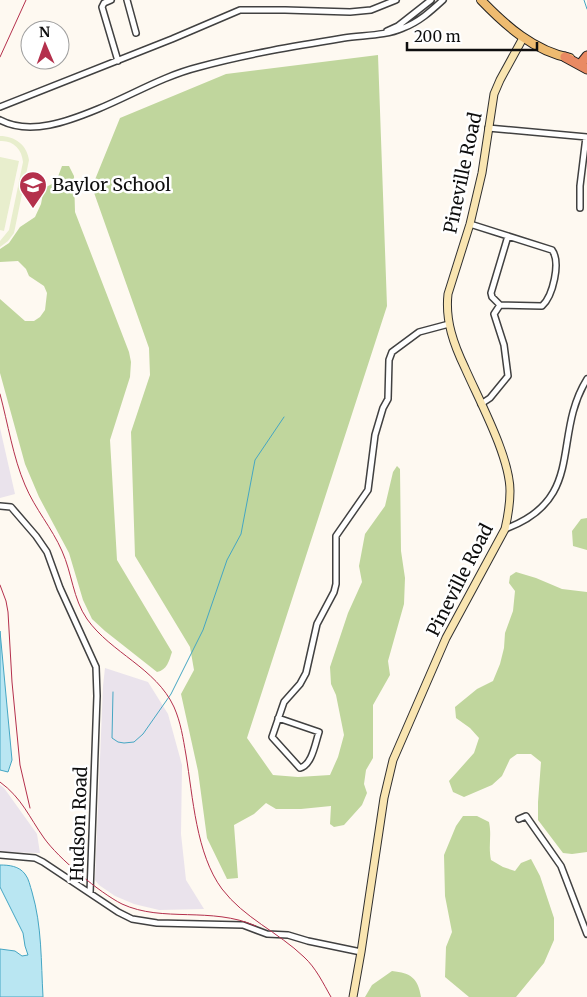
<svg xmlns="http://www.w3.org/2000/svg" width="587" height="997" viewBox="0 0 587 997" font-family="Merriweather,serif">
<rect width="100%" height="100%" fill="#fef9f1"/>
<!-- industrial -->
<path fill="#eae3ec" d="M 0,428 L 15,494 L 0,498 Z
M 105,668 L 148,682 L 168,714 L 182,765 L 181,834 L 186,880 L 204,909 L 159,910 L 134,904 L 115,896 L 99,885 L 95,880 L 103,686 Z
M 0,785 L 4,788 L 37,834 L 40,853 L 0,852 Z"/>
<!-- forest -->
<path fill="#c0d69d" d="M 378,55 L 387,306 L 247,738 L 273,775 L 298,777 L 330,775 L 338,757 L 344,735 L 336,695 L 331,684 L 330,667 L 348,613 L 362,582 L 359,566 L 365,534 L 385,506 L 393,472 L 397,466 L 400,469 L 401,551 L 405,578 L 404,604 L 388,661 L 390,675 L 373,705 L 373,758 L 366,770 L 364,784 L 367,793 L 362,805 L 344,825 L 334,827 L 330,824 L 331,806 L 301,809 L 276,809 L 266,803 L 254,814 L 234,825 L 238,878 L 227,879 L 207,838 L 198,771 L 181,694 L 194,670 L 190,647 L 135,556 L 131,432 L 150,375 L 149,348 L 92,187 L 120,118 L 226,74 Z
M 62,166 L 69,166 L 74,176 L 75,212 L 129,352 L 131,362 L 130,377 L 110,440 L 117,560 L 172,652 C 169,661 167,670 157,672 L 105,631 L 92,619 L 83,600 L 69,553 L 39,497 L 25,464 L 0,373 L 0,299 L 25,321 L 34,321 L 40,317 L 45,310 L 47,293 L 44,286 L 29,276 L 26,269 L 18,261 L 0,262 L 0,249 L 9,243 L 20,227 L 35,217 L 41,204 L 44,188 L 56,182 Z
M 587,518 L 587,550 L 573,546 L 572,531 L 581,519 Z
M 516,572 L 536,578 L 562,589 L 587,592 L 587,852 L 572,854 L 563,853 L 538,820 L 538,802 L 541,762 L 531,754 L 517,754 L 510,759 L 502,776 L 492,785 L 464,797 L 453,792 L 449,781 L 474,753 L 479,738 L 470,728 L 456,718 L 455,707 L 477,689 L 493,681 L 500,664 L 504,648 L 505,633 L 513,611 L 515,591 L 509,583 L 510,576 Z
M 463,816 L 477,816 L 489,822 C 492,836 488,846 491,860 L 503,867 L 515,871 L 521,863 L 531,859 L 540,876 L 554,918 L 554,940 L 544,963 L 516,997 L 469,997 L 445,977 L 446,947 L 452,932 L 445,896 L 444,855 L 456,826 Z
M 392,971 C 411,973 418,978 421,997 L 365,997 L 372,985 Z"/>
<!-- pitch -->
<path fill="#e8eecd" d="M 0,136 C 15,136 27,145 29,160 L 14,233 L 8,241 L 0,247 L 0,241 L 9,230 L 23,162 C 22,149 13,140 0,141 Z
M 0,157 L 19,161 L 4,231 L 0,230 Z"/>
<!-- water -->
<path fill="#b9e6f2" stroke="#45a6c3" d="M 0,631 L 12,760 L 8,772 L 0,770 Z
M 0,865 C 9,865 19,866 25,874 C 29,879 30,886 32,892 C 42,926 41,962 43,997 L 0,997 L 0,949 L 15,951 L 22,956 L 28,955 L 25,946 L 23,933 L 0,887 Z"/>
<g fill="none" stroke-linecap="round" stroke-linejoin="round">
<!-- stream -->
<path stroke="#45a6c3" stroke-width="1" d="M 584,0 L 587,9
M 113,692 L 112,738 L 118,742 L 124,743 L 134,742 L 143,734 L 171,694 L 203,630 L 227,560 L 241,534 L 255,460 L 284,417"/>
<!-- street casing -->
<g stroke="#414141" stroke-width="8">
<path id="street" d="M 111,0 L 104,3 L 102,7 L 118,61
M 127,0 L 136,33
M 387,31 L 398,26 L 431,0
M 0,107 L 172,39 L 240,10 L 285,10 L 350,12 L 371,10 L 396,0
M 0,120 C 30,136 69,121 98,109 C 132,95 163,76 199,67 C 247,54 295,46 344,38 C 363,35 385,36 403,28 C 419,22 431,11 443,0
M 488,128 L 587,137
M 580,208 L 580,186 L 586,137
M 470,224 L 552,250 C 561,262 553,296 542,306 L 500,305 L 492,297 L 491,293 L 508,236
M 481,404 L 490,398 L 508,376 L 504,345 L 494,314 L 500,305
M 0,506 L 11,507 L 36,536 L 47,552 L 60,588 L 96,667 L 97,696 L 90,893
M 505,529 C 587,499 551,437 587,379
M 278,718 L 319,732 C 315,744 312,765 300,768 L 272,737 L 284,702 L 300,684 L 306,673 L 317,624 L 334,592 L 336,584 L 336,536 L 368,490 L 375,435 L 383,408 L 388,399 L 389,360 L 392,352 L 419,332 L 449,324
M 519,819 L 526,816 L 561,866 L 587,934
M 0,855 L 35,858 L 43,862 L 118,912 L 132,919 L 157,923 L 243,925 L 267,934 L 288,935 L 308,941 L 361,952"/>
</g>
<!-- secondary casing -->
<g stroke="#303030" stroke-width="9">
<path id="secondary" d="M 353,997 L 361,952 L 384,798 L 393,760 L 446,638 L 505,529 C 508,516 510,503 510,491 C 510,457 479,400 465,368 C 454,345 445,321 448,294 L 470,224 L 482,173 L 494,94 L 500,80 L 523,38"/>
</g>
<!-- primary casing -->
<g stroke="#1f1f1f" stroke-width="10">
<path id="primary" d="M 481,0 C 506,26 534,51 570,58"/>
</g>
<!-- highway casing -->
<g stroke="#1f1f1f" stroke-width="11">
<path id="highway" d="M 565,57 L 587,69
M 583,61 L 587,56"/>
</g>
<!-- street -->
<use href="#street" stroke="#fff" stroke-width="5"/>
<!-- secondary -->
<use href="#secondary" stroke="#f9e5b1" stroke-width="7"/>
<!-- primary -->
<use href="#primary" stroke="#eebb70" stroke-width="8"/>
<!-- highway -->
<use href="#highway" stroke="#e98a63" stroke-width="9"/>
<!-- rail -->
<path stroke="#b4304c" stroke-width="1" d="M 0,57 L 26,0
M 0,394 C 8,424 13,457 25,485 C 35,509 52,528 62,551 C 72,573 73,599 87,619 C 111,653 156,668 174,707 C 181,723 183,738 186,755 C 193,797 196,854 222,889 C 244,918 278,932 304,957 C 316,968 323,983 331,997
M 0,585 L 6,601 L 8,612 L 12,682 L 20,765 L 30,808
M 0,782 C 22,798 29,817 44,838 C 58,858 100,893 122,904 C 163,923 211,906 256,926"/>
</g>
<!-- icons -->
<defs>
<g id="school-pin" transform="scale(1.4375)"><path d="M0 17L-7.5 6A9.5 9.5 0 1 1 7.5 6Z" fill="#b4304c" stroke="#fff"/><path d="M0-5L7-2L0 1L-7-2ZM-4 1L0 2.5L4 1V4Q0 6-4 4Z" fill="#fff"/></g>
</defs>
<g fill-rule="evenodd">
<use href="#school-pin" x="33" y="185"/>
</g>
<g text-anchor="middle" stroke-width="5" stroke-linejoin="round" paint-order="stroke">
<!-- street labels -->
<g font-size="18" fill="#0e0e0e" stroke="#fff">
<text transform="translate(463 173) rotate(-78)" y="6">Pineville Road</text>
<text transform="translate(460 580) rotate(-63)" y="6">Pineville Road</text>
<text transform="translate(79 824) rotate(-88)" y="6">Hudson Road</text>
</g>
<!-- poi labels -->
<g font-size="18" fill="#0e0e0e" stroke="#fff" text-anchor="start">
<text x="52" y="191">Baylor School</text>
</g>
</g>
<!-- north arrow -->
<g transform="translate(45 45) rotate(358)"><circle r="24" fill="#ffffff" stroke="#9f9f9f"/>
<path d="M0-4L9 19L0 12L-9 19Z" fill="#b4304c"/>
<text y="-8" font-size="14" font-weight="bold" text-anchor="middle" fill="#0e0e0e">N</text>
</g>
<!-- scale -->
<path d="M407 42v8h130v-8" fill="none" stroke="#0e0e0e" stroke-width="2.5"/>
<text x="414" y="42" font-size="15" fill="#0e0e0e" stroke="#ffffff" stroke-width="4" paint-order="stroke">200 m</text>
</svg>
